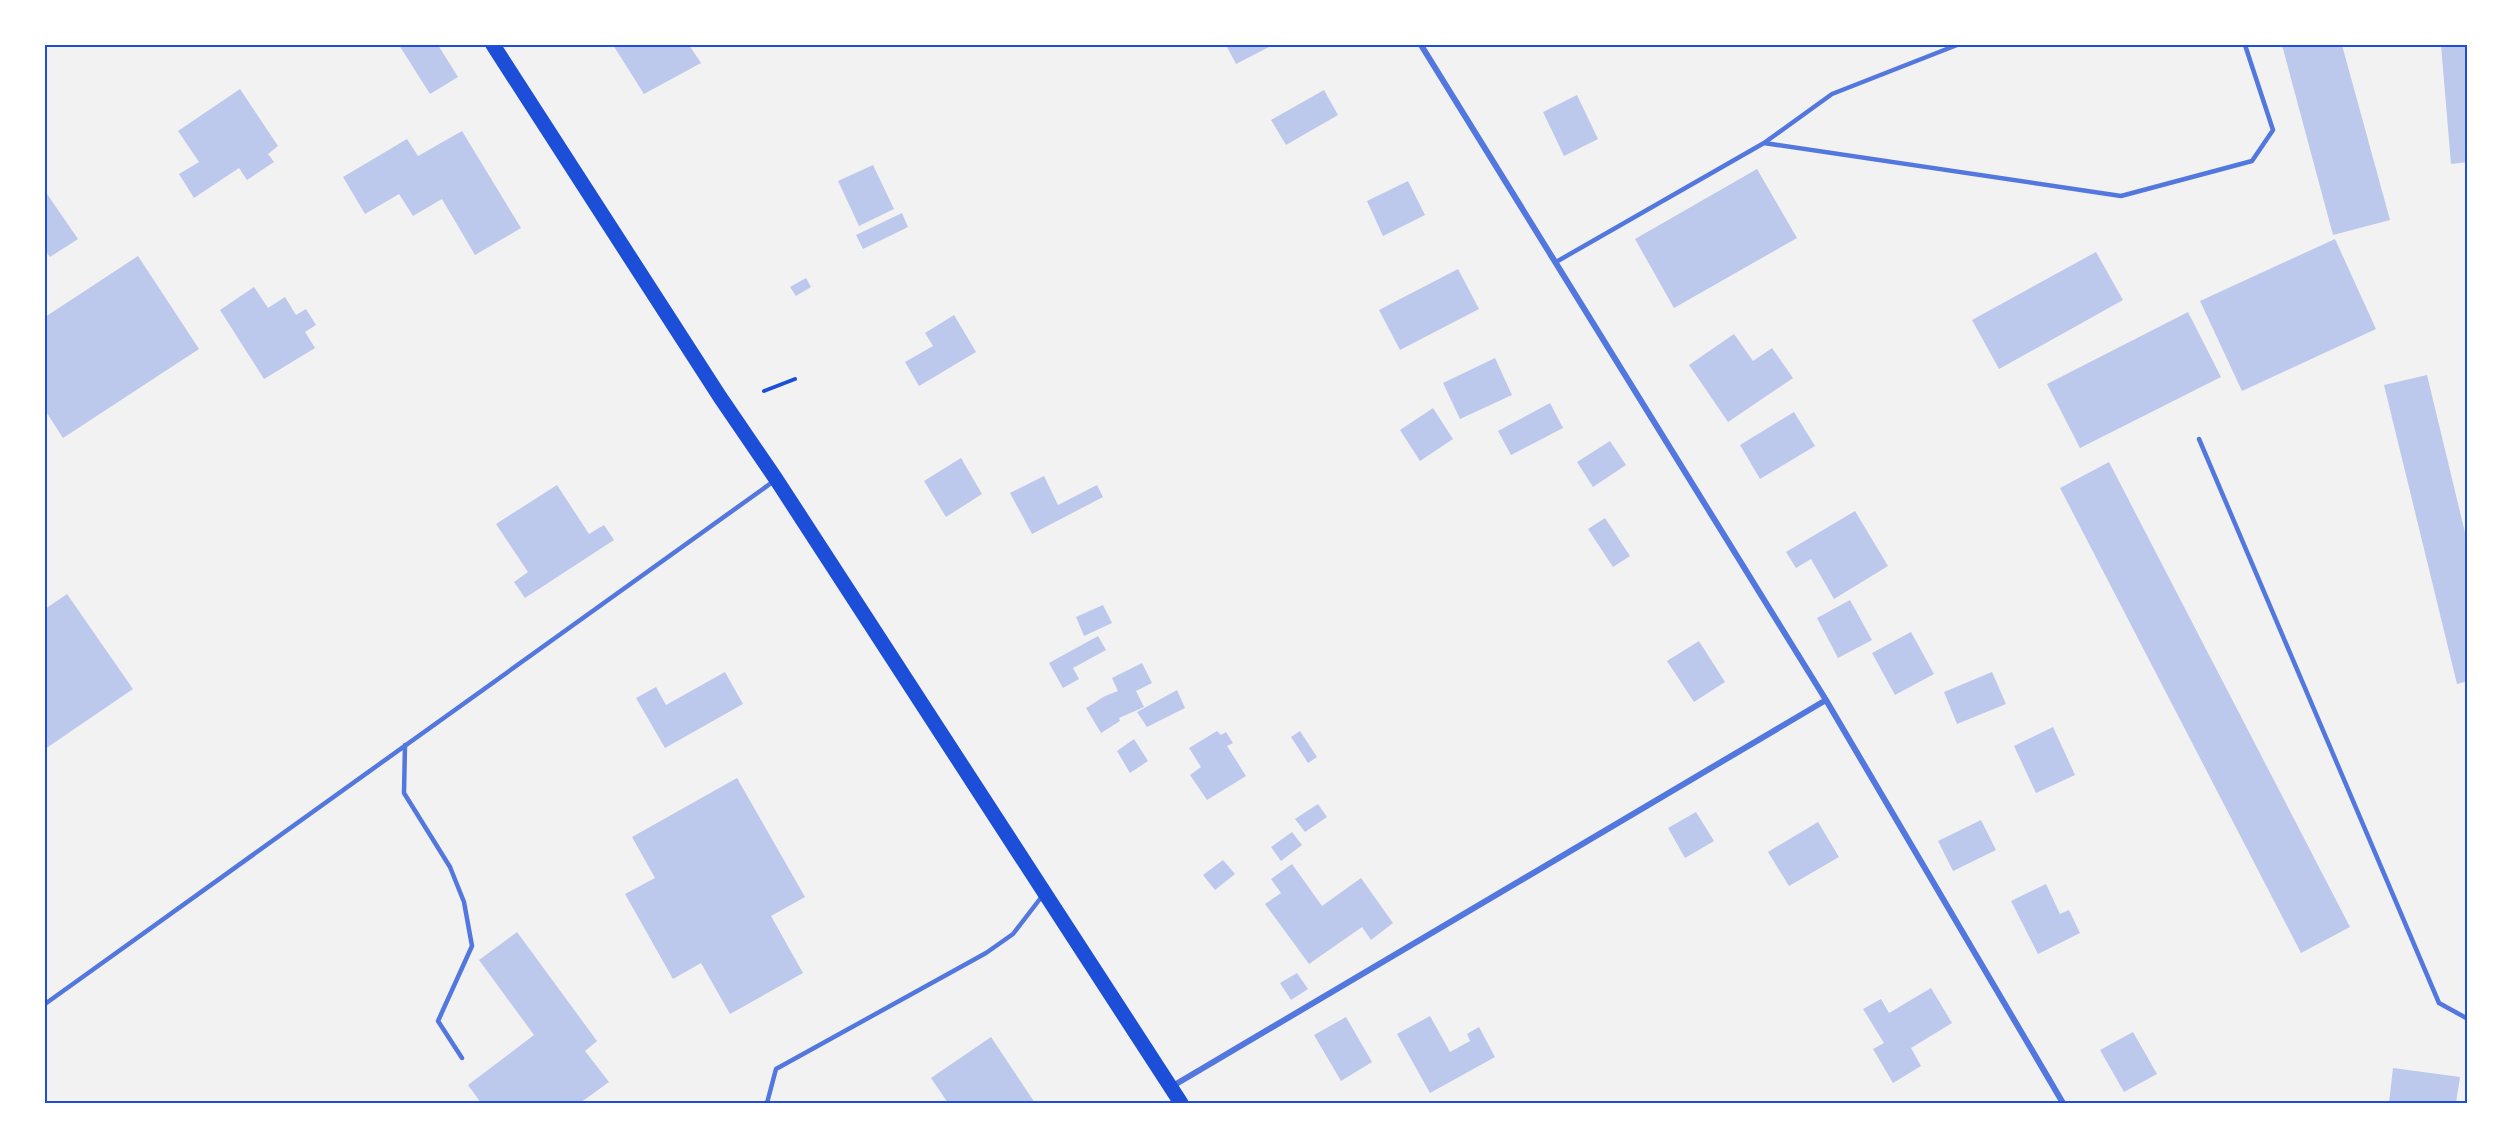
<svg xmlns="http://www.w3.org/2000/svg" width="2513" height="1148" viewBox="0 0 2513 1148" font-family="'Source Sans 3',sans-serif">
<rect width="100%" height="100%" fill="#f2f2f2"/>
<!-- building -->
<path fill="#bdc9ec" d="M 399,45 L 438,45 L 458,77 L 430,94 Z
M 613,45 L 689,45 L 701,63 L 644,94 Z
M 1226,45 L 1273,45 L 1236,64 Z
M 2282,45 L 2342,45 L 2390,220 L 2333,235 Z
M 2441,45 L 2468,45 L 2468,162 L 2451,164 Z
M 240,89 L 278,146 L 268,154 L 274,162 L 247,180 L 239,168 L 194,198 L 179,174 L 199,162 L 178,131 Z
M 1324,90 L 1338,115 L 1286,145 L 1271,120 Z
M 1577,95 L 1598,139 L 1564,156 L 1543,112 Z
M 462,131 L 521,228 L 475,255 L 442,199 L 413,216 L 399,194 L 365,214 L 343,177 L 407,139 L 418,156 Z
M 873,165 L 894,209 L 859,226 L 838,181 Z
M 1757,169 L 1797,238 L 1674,308 L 1635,239 Z
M 1408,181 L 1425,215 L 1383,236 L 1367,201 Z
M 45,191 L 78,239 L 50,257 L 45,250 Z
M 902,213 L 908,227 L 863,249 L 856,235 Z
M 2335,239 L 2376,329 L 2242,391 L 2200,301 Z
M 2096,252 L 2123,300 L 1999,369 L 1972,320 Z
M 138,256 L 199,349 L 63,438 L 45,410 L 45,317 Z
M 1458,269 L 1479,309 L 1400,350 L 1379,310 Z
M 806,278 L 811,287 L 796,296 L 790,287 Z
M 254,287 L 268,308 L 285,297 L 296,315 L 306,309 L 316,325 L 305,332 L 315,348 L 264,379 L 220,310 Z
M 2188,312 L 2221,377 L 2080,448 L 2047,384 Z
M 954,315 L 976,352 L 919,386 L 905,362 L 933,346 L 925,333 Z
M 1734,334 L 1753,361 L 1772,348 L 1793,378 L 1728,422 L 1689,365 Z
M 1495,358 L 1512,395 L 1460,419 L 1443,383 Z
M 2427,375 L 2468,545 L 2468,681 L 2457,684 L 2384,385 Z
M 1550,403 L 1563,428 L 1511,455 L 1498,431 Z
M 1433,408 L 1453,439 L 1420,461 L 1400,430 Z
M 1794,412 L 1815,446 L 1760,479 L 1740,445 Z
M 1610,441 L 1626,465 L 1593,487 L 1577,462 Z
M 961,458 L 982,494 L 946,517 L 924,481 Z
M 2109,462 L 2350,927 L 2301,953 L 2060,488 Z
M 1044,476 L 1058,505 L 1097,485 L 1103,497 L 1032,534 L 1010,493 Z
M 557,485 L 589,534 L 604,525 L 614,540 L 525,598 L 514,582 L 528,572 L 496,524 Z
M 1855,511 L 1888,566 L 1834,599 L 1811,559 L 1796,568 L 1786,552 Z
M 1605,518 L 1630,556 L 1613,567 L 1588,529 Z
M 67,594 L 133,689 L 45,749 L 45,609 Z
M 1850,600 L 1872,640 L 1838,658 L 1817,618 Z
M 1103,605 L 1112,623 L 1084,636 L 1076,617 Z
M 1911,632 L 1934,674 L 1895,695 L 1872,653 Z
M 1098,636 L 1106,650 L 1073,668 L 1079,679 L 1063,688 L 1049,663 Z
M 1699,641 L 1725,682 L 1694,702 L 1667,661 Z
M 1142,663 L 1152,683 L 1136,691 L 1144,707 L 1119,718 L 1120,721 L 1101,733 L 1086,708 L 1105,696 L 1118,691 L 1112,678 Z
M 725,672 L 743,704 L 665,748 L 636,698 L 656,687 L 666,705 Z
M 1992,672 L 2006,704 L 1957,724 L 1944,692 Z
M 1177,690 L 1185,708 L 1147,727 L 1137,712 Z
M 2053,727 L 2075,775 L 2036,793 L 2014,746 Z
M 1217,731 L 1221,735 L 1226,732 L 1233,743 L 1227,746 L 1246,776 L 1207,800 L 1190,775 L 1201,767 L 1189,748 Z
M 1300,731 L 1317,757 L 1308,763 L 1291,737 Z
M 1134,739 L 1148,761 L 1130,773 L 1117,751 Z
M 737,778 L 805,897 L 771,916 L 803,973 L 730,1014 L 701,963 L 673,979 L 625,894 L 655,878 L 632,837 Z
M 1318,804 L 1327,817 L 1305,832 L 1295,819 Z
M 1696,812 L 1714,841 L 1685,858 L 1668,828 Z
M 1981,820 L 1996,850 L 1953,871 L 1938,841 Z
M 1818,822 L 1839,857 L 1789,886 L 1768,852 Z
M 1292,832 L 1302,845 L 1281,861 L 1271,847 Z
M 1223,860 L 1235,874 L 1215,890 L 1203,875 Z
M 1292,864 L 1322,906 L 1361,878 L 1393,923 L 1371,940 L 1362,927 L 1309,964 L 1265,904 L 1281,893 L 1271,879 Z
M 2046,884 L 2060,914 L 2069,910 L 2080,933 L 2038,954 L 2011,901 Z
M 517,932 L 597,1041 L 585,1051 L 609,1082 L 580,1103 L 481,1103 L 468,1085 L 534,1035 L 479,960 Z
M 1297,973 L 1308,989 L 1291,1000 L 1280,983 Z
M 1931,988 L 1952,1023 L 1911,1048 L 1921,1066 L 1893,1083 L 1873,1049 L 1884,1043 L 1863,1009 L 1881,999 L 1889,1013 Z
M 1430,1016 L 1450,1052 L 1470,1041 L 1467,1034 L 1479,1027 L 1495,1057 L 1430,1093 L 1397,1034 Z
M 1346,1017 L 1372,1062 L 1341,1081 L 1314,1035 Z
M 2133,1032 L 2157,1074 L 2124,1092 L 2100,1050 Z
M 991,1037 L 1035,1103 L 948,1103 L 931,1078 Z
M 2393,1068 L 2460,1077 L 2456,1103 L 2389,1103 Z"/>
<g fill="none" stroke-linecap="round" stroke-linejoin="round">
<!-- path -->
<path stroke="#1d4ed8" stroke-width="4" d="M 764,391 L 795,379"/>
<!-- service -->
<path stroke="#5277de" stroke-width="4.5" d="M 1764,143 L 2121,196 L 2252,161 L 2273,130 L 2245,45
M 1556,262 L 1764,143 L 1832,94 L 1957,45
M 2199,439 L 2439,1003 L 2468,1019
M 405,745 L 404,793 L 450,867 L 464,902 L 472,946 L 438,1021 L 462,1058
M 45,1004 L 774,481
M 767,1103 L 776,1069 L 986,953 L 1013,934 L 1043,895"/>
<!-- minor -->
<path stroke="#5277de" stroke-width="6" d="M 1421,45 L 1826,700 L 2063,1103
M 1171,1087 L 1826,700"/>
<!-- primary -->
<path stroke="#1d4ed8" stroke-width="15" d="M 493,45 L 720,397 L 776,479 L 1181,1103"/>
</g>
<!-- border -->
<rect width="2513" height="1148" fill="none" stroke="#ffffff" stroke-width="93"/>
<rect x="46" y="46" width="2420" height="1056" fill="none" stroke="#1d4ed8" stroke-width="2"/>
</svg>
